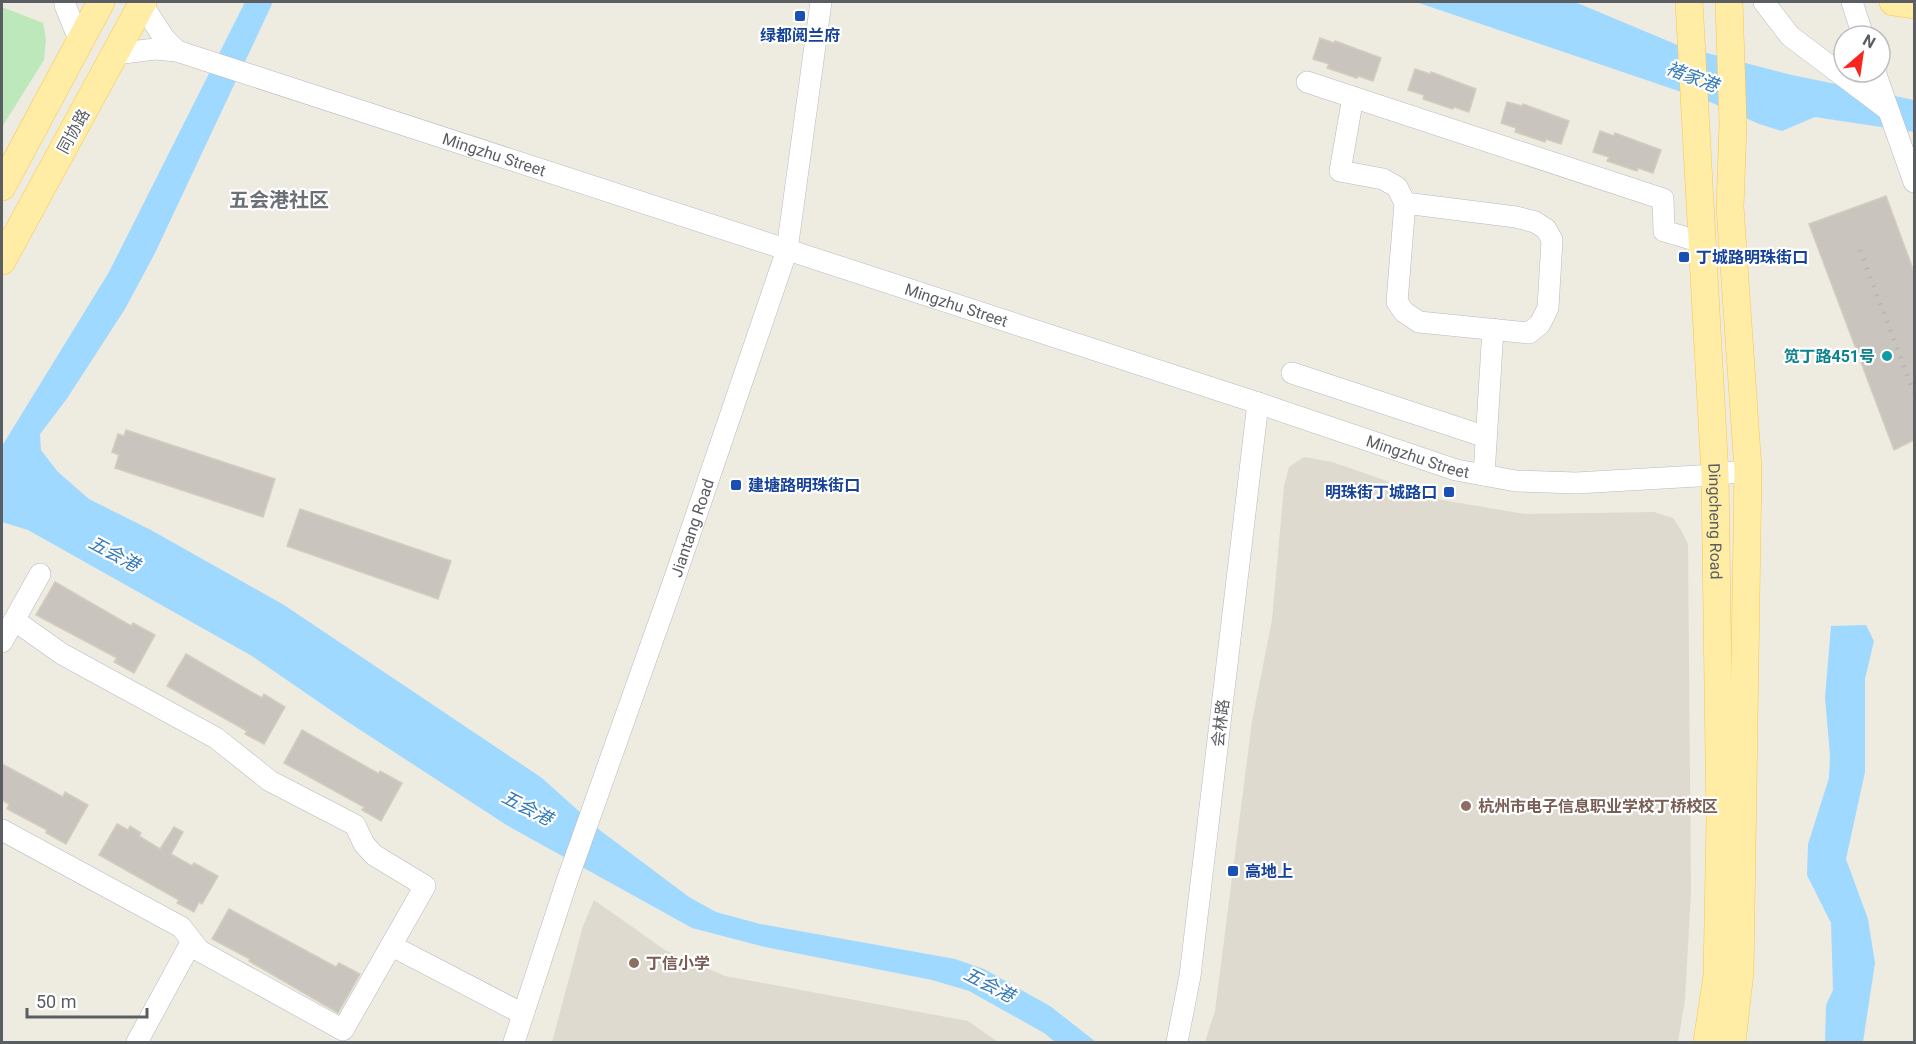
<svg xmlns="http://www.w3.org/2000/svg" width="1916" height="1044" viewBox="0 0 1916 1044" font-family="Roboto,'Noto Sans SC',sans-serif">
<rect width="100%" height="100%" fill="#eeebe1"/>
<!-- education -->
<path fill="#dedad0" d="M 1304,457 L 1332,462 L 1442,500 L 1525,514 L 1654,512 L 1673,518 L 1681,530 L 1688,544 L 1691,892 L 1685,1000 L 1678,1042 L 1205,1042 L 1215,1011 L 1252,721 L 1272,620 L 1284,486 L 1289,467 Z
M 594,900 L 665,950 L 725,976 L 968,1021 L 998,1042 L 552,1042 L 583,926 Z"/>
<!-- green -->
<path fill="#bde8bb" d="M 2,7 L 43,23 L 46,39 L 44,60 L 2,127 Z"/>
<!-- water -->
<path fill="#a0d9ff" d="M 245,2 L 273,2 L 155,253 L 125,309 L 66,400 L 40,434 L 41,450 L 58,472 L 89,499 L 151,530 L 284,605 L 542,778 L 601,831 L 689,897 L 716,912 L 760,924 L 955,959 L 984,969 L 1050,1006 L 1096,1042 L 1055,1042 L 1044,1033 L 969,991 L 932,980 L 765,947 L 692,928 L 508,826 L 348,722 L 252,656 L 28,530 L 2,522 L 2,446 L 109,272 Z
M 1416,2 L 1575,2 L 1680,46 L 1792,75 L 1914,100 L 1914,132 L 1815,117 L 1782,131 L 1759,124 L 1708,101 Z
M 1866,625 L 1874,641 L 1865,679 L 1865,772 L 1846,859 L 1868,919 L 1875,963 L 1863,1042 L 1825,1042 L 1826,1005 L 1833,990 L 1831,923 L 1807,875 L 1808,844 L 1829,778 L 1830,755 L 1825,698 L 1831,626 Z"/>
<!-- building -->
<path fill="#c9c5be" stroke="#d3ccbf" stroke-width="1.5" d="M 1320,38 L 1334,43 L 1335,41 L 1381,58 L 1373,81 L 1358,76 L 1357,78 L 1327,68 L 1329,64 L 1313,59 Z
M 1415,69 L 1430,74 L 1431,72 L 1476,89 L 1469,112 L 1454,107 L 1453,109 L 1423,99 L 1424,95 L 1408,90 Z
M 1507,102 L 1522,106 L 1523,104 L 1569,121 L 1561,144 L 1546,139 L 1545,142 L 1515,132 L 1516,128 L 1501,123 Z
M 1600,131 L 1614,136 L 1615,133 L 1661,150 L 1653,173 L 1638,168 L 1637,171 L 1607,161 L 1609,157 L 1593,152 Z
M 1886,196 L 1914,272 L 1914,440 L 1894,450 L 1809,224 Z
M 126,430 L 275,479 L 263,517 L 115,468 L 119,455 L 112,452 L 118,434 L 124,436 Z
M 300,509 L 451,561 L 438,599 L 287,546 Z
M 55,582 L 131,626 L 133,623 L 155,635 L 134,673 L 114,662 L 117,658 L 36,615 Z
M 186,654 L 262,698 L 264,694 L 285,707 L 264,744 L 245,734 L 247,731 L 167,686 Z
M 302,730 L 379,774 L 380,771 L 402,783 L 381,821 L 362,810 L 364,807 L 284,763 Z
M 2,764 L 63,797 L 65,792 L 88,805 L 66,844 L 46,833 L 47,830 L 7,809 L 9,804 L 2,800 Z
M 117,824 L 128,830 L 130,826 L 141,833 L 139,836 L 160,849 L 174,827 L 183,832 L 171,854 L 192,866 L 194,863 L 218,876 L 202,904 L 199,902 L 194,912 L 177,903 L 179,900 L 99,855 Z
M 229,909 L 336,967 L 339,963 L 360,974 L 338,1013 L 249,961 L 250,959 L 212,939 Z"/>
<g fill="none" stroke-linecap="round" stroke-linejoin="round">
<!-- minor casing -->
<g stroke="#b7babf" stroke-width="22">
<g id="minor">
<path d="M 1764,2 L 1790,36 L 1887,109"/>
<path d="M 1852,2 L 1863,36"/>
<path d="M 142,4 L 164,38 L 177,51"/>
<path d="M 65,5 L 80,42"/>
<path id="s1" d="M 115,54 L 155,49 L 177,51 L 1258,403 L 1456,470 L 1516,481 L 1576,483 L 1715,475 L 1748,470"/>
<path d="M 1875,72 L 1914,182"/>
<path d="M 1307,82 L 1663,199 L 1664,231 L 1701,242"/>
<path d="M 1353,97 L 1340,171 L 1383,179 L 1397,187 L 1405,203 L 1397,302 L 1404,312 L 1419,322 L 1529,333 L 1540,324 L 1548,308 L 1552,240 L 1546,229 L 1535,222 L 1516,217 L 1405,203"/>
<path d="M 1292,373 L 1486,437"/>
<path d="M 1484,475 L 1493,329"/>
<path d="M 2,642 L 40,574"/>
<path d="M 2,830 L 181,927 L 200,951 L 343,1030 L 425,886 L 374,855 L 364,844 L 355,825 L 270,781 L 216,738 L 62,654 L 14,620"/>
<path d="M 392,946 L 523,1014"/>
<path d="M 137,1042 L 192,941"/>
<path id="s2" d="M 514,1042 L 567,881 L 673,583 L 787,250 L 821,2"/>
<path d="M 1177,1042 L 1190,976 L 1258,403"/>
</g>
</g>
<!-- major casing -->
<g stroke="#fdc54b" stroke-width="28">
<g id="major">
<path id="s3" d="M 1689,2 L 1715,475 L 1720,821 L 1717,976 L 1707,1042"/>
<path d="M 1729,2 L 1733,124 L 1730,207 L 1748,470 L 1740,972 L 1732,1042"/>
<path d="M 1893,2 L 1914,5"/>
<path d="M 2,187 L 101,2"/>
<path d="M 2,261 L 143,2"/>
</g>
</g>
<!-- minor -->
<use href="#minor" stroke="#fff" stroke-width="21"/>
<!-- major -->
<use href="#major" stroke="#ffeda5" stroke-width="27"/>
<!-- rail -->
<path stroke="#b3b4b4" stroke-width="4.5" stroke-dasharray="1.5 8" stroke-linecap="butt" d="M 1860,250 L 1914,393"/>
</g>
<!-- markers -->
<g fill="#1a4fb4" stroke="#fff" stroke-width="2">
<rect x="794" y="10" width="12" height="12" rx="3"/>
<rect x="1678" y="251" width="12" height="12" rx="3"/>
<rect x="730" y="479" width="12" height="12" rx="3"/>
<rect x="1443" y="486" width="12" height="12" rx="3"/>
<rect x="1227" y="865" width="12" height="12" rx="3"/>
</g>
<circle fill="#0f9aa8" stroke="#fff" stroke-width="2" cx="1887" cy="356" r="6"/>
<g fill="#8d6e63" stroke="#fff" stroke-width="2">
<circle cx="1466" cy="806" r="6"/>
<circle cx="634" cy="963" r="6"/>
</g>
<g text-anchor="middle" stroke-width="4.5" stroke-linejoin="round" paint-order="stroke">
<!-- transit labels -->
<g font-size="16" font-weight="bold" fill="#164399" stroke="#fff" text-anchor="start">
<text x="800" y="41" text-anchor="middle">绿都阅兰府</text>
<text x="1696" y="263">丁城路明珠街口</text>
<text x="748" y="491">建塘路明珠街口</text>
<text x="1437" y="498" text-anchor="end">明珠街丁城路口</text>
<text x="1245" y="877">高地上</text>
</g>
<!-- street labels -->
<g font-size="16" fill="#5a5e63" stroke="#fff">
<text transform="translate(73 131) rotate(-61)" y="6">同协路</text>
<text dy="6" stroke="none"><textPath href="#s1" startOffset="396">Mingzhu Street</textPath></text>
<text dy="6" stroke="none"><textPath href="#s1" startOffset="882">Mingzhu Street</textPath></text>
<text dy="6" stroke="none"><textPath href="#s1" startOffset="1368">Mingzhu Street</textPath></text>
<text dy="6" stroke="none"><textPath href="#s3" startOffset="520">Dingcheng Road</textPath></text>
<text dy="6" stroke="none"><textPath href="#s2" startOffset="544">Jiantang Road</textPath></text>
<text transform="translate(1220 723) rotate(-83)" y="6">会林路</text>
</g>
<!-- culture labels -->
<g font-size="16" font-weight="bold" fill="#0d838f" stroke="#fff" text-anchor="end">
<text x="1875" y="362">笕丁路451号</text>
</g>
<!-- education labels -->
<g font-size="16" font-weight="bold" fill="#785e54" stroke="#fff" text-anchor="start">
<text x="1478" y="812">杭州市电子信息职业学校丁桥校区</text>
<text x="646" y="969">丁信小学</text>
</g>
<!-- water labels -->
<g font-size="18" font-style="italic" fill="#357ab9" stroke="#fff">
<text transform="translate(1692 77) rotate(21)" y="6">褚家港</text>
<text transform="translate(114 554) rotate(28)" y="6">五会港</text>
<text transform="translate(527 808) rotate(27)" y="6">五会港</text>
<text transform="translate(989 985) rotate(27)" y="6">五会港</text>
</g>
<!-- quarter labels -->
<g font-size="20" font-weight="bold" fill="#6b7076" stroke="#fff">
<text x="279" y="207">五会港社区</text>
</g>
</g>
<!-- border -->
<rect width="1916" height="1044" fill="none" stroke="#5a5e63" stroke-width="6"/>
<!-- north arrow -->
<g transform="translate(1862 54) rotate(29)"><circle r="28" fill="#ffffff" stroke="#bdbfc1" stroke-width="1.5"/>
<path d="M0-4.5L10 22L0 15L-10 22Z" fill="#f8261e"/>
<text y="-9" font-size="16" font-weight="bold" text-anchor="middle" fill="#5a5e63">N</text>
</g>
<!-- scale -->
<path d="M27 1008v9h120v-9" fill="none" stroke="#5a5e63" stroke-width="3"/>
<text x="36" y="1008" font-size="18" fill="#5a5e63" stroke="#ffffff" stroke-width="4.5" paint-order="stroke">50 m</text>
</svg>
